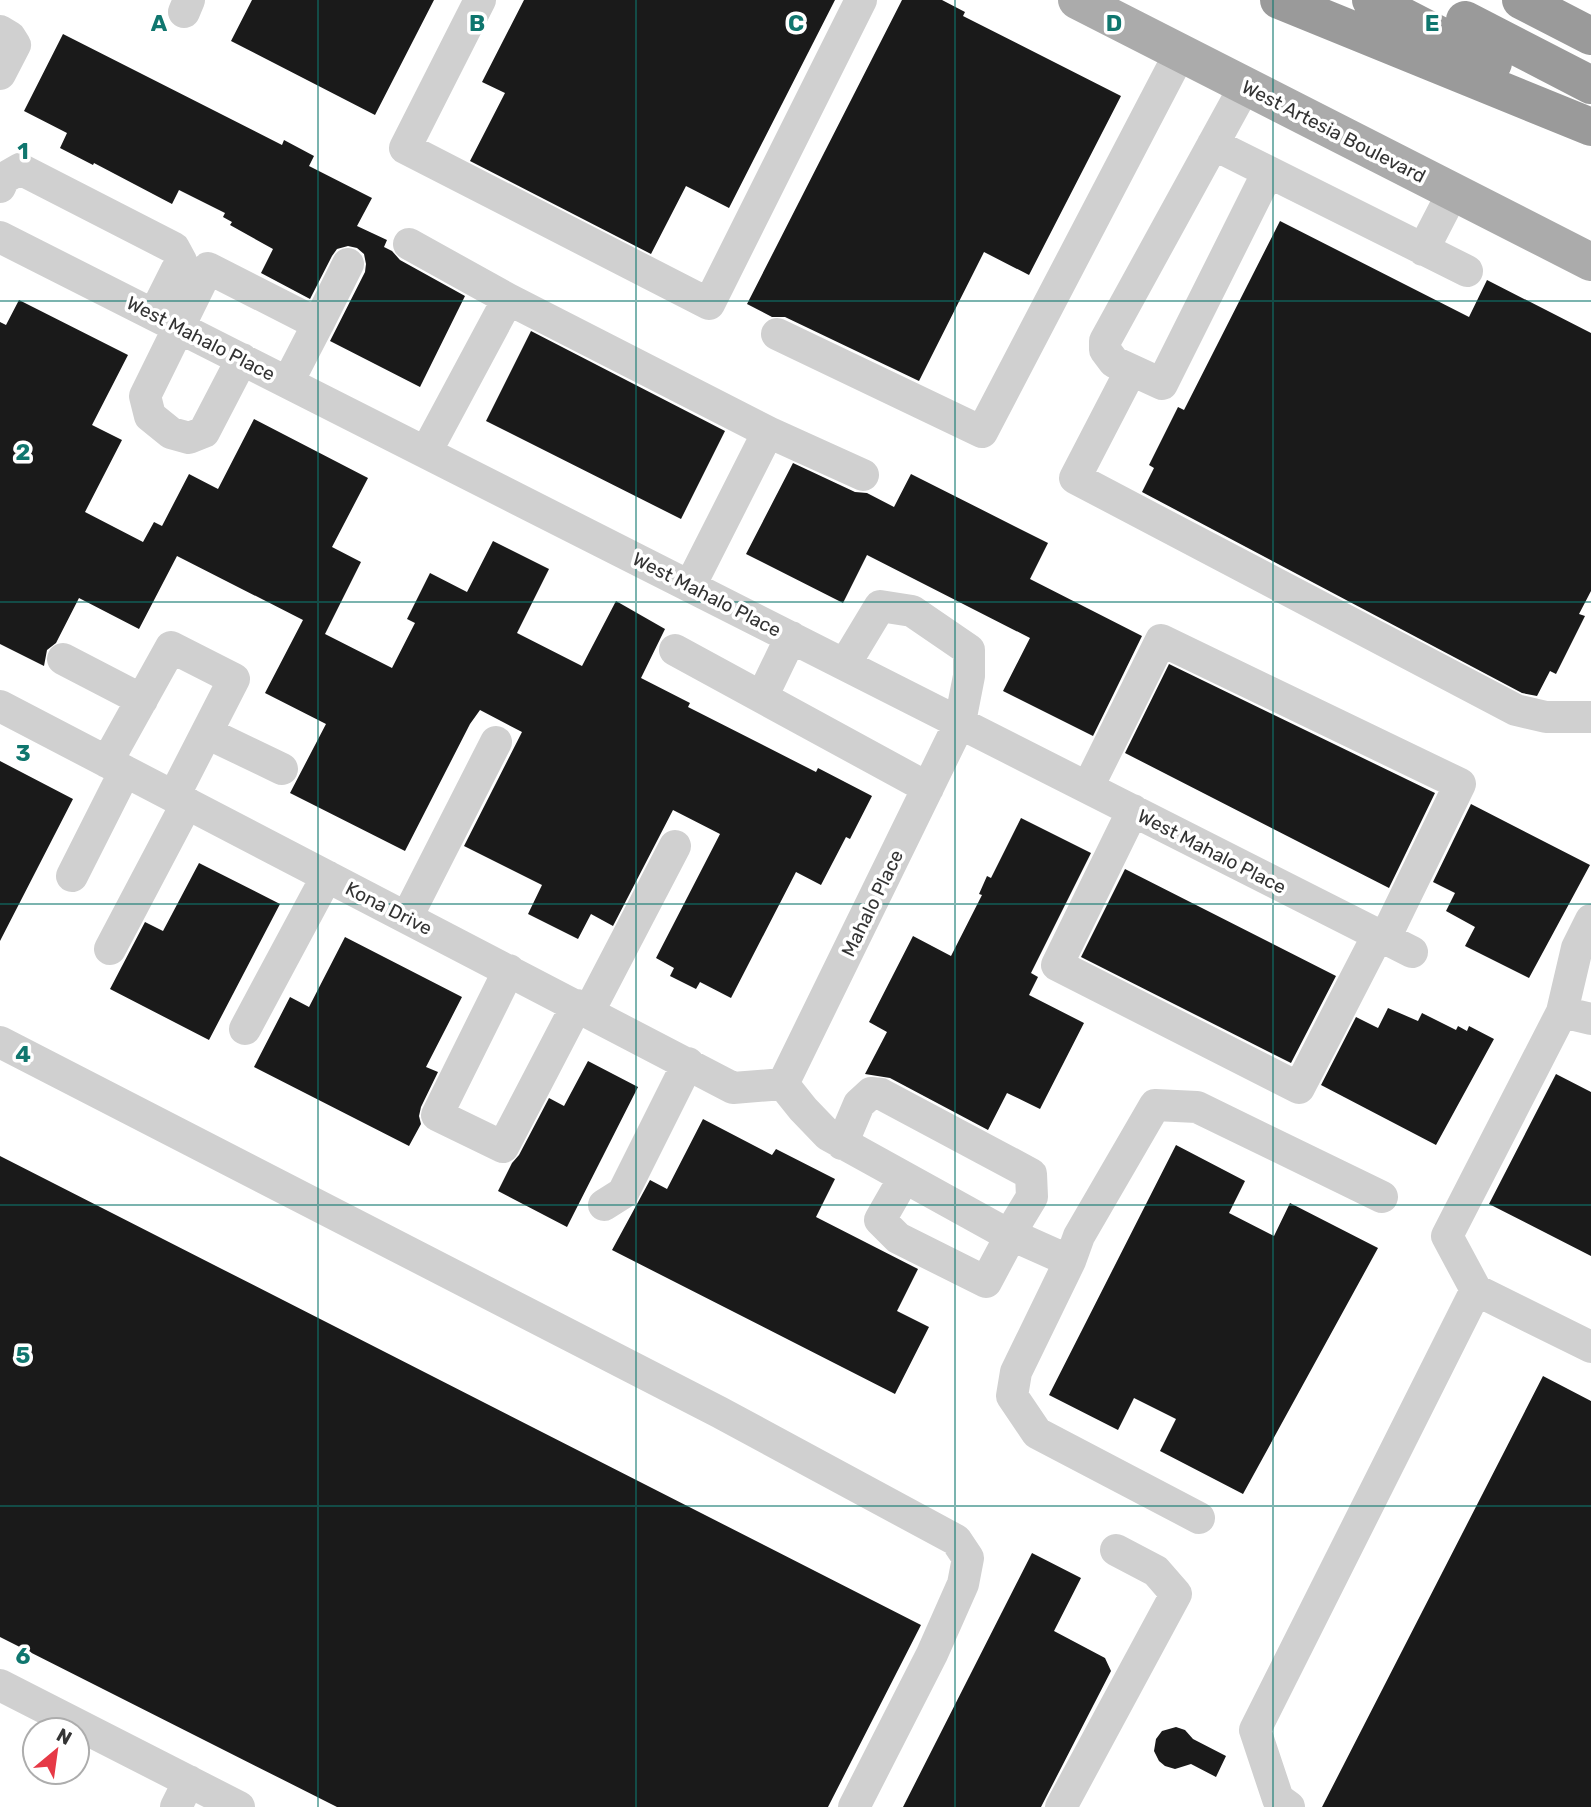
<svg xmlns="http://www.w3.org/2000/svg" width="1591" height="1807" viewBox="0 0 1591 1807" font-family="Rubik,sans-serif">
<rect width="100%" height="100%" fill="#fff"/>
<!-- building -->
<path fill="#1a1a1a" d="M 252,0 L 434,0 L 375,115 L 231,41 Z
M 524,0 L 835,0 L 729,208 L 686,186 L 651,254 L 470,161 L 505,93 L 482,82 Z
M 902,0 L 942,0 L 965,12 L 963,16 L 1121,96 L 1029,275 L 984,252 L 919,381 L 785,317 L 772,317 L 747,304 Z
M 63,34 L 282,145 L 284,140 L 314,156 L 309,166 L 372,198 L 357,226 L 387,240 L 384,247 L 392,251 L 400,260 L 465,296 L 420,387 L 330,341 L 365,272 L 366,264 L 364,254 L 357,248 L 348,246 L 337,249 L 332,256 L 310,299 L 261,273 L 273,249 L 230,225 L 232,222 L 223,217 L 225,213 L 179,190 L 172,204 L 94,163 L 93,165 L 60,148 L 67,133 L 24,111 Z
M 1280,221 L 1469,317 L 1487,280 L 1591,333 L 1591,591 L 1579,614 L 1585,616 L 1556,674 L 1550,671 L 1537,696 L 1522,693 L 1142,492 L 1154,468 L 1149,465 L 1178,407 L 1184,410 Z
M 19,300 L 128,355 L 92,425 L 122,440 L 85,512 L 143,542 L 154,522 L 162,526 L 189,474 L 218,489 L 254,419 L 368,478 L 332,547 L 361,562 L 325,634 L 392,668 L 415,623 L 407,619 L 430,573 L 467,592 L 493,541 L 549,569 L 517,633 L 582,666 L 616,601 L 665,629 L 641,678 L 690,703 L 688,707 L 816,772 L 818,768 L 872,796 L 850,839 L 846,837 L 821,885 L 796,872 L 731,998 L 700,982 L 696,989 L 670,976 L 674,968 L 656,958 L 720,834 L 673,810 L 613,926 L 591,914 L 578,939 L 528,914 L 542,885 L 464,846 L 522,732 L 480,710 L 470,724 L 405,851 L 290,793 L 326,724 L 265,693 L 303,620 L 177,556 L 139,629 L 79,598 L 56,643 L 47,650 L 44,666 L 0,644 L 0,322 L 6,325 Z
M 531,331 L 725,431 L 681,519 L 486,421 Z
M 793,463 L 855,492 L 867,493 L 894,507 L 911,474 L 1048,543 L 1030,579 L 1142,636 L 1093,736 L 1003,691 L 1030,638 L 867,555 L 843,603 L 746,554 Z
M 1169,664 L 1435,793 L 1389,888 L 1125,753 Z
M 0,761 L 73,799 L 0,941 Z
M 1471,804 L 1590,865 L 1529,978 L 1465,946 L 1475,927 L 1446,911 L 1455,893 L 1433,882 Z
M 1021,818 L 1091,853 L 1031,973 L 1038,977 L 1029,995 L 1084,1023 L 1040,1109 L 1007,1093 L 988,1130 L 890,1078 L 865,1074 L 887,1032 L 869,1022 L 913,936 L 951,956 L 982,895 L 979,894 L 987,876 L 991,878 Z
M 199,863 L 280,904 L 209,1040 L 110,989 L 145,922 L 163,931 Z
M 1125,869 L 1336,976 L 1291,1063 L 1081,957 Z
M 345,937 L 462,997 L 426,1067 L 438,1072 L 421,1107 L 419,1116 L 421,1124 L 409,1146 L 254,1067 L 290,997 L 309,1007 Z
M 1388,1008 L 1418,1021 L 1422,1013 L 1456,1030 L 1458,1026 L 1467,1031 L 1469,1026 L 1494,1039 L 1436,1145 L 1321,1085 L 1356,1017 L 1378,1028 Z
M 588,1061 L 638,1087 L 567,1227 L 498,1191 L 512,1163 L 519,1155 L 549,1098 L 564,1106 Z
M 1556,1074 L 1591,1092 L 1591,1256 L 1489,1204 Z
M 703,1119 L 772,1155 L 776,1149 L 835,1179 L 816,1217 L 918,1269 L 897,1311 L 929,1327 L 895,1394 L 612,1250 L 650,1180 L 667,1189 Z
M 1176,1145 L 1245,1181 L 1229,1213 L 1274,1236 L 1290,1203 L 1378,1248 L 1243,1494 L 1160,1451 L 1176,1419 L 1134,1398 L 1118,1430 L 1049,1395 Z
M 0,1156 L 921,1625 L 828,1807 L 337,1807 L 0,1637 Z
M 1543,1376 L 1591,1401 L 1591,1807 L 1322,1807 Z
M 1032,1553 L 1081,1578 L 1054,1631 L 1105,1658 L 1111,1671 L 1041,1807 L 903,1807 Z
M 1176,1727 L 1185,1730 L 1193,1739 L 1226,1756 L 1216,1777 L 1191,1764 L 1175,1769 L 1165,1766 L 1159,1761 L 1154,1751 L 1156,1739 L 1162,1731 Z"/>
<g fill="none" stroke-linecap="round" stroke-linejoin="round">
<!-- minor -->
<path stroke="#d0d0d0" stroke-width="32" d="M 480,0 L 405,148 L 709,304 L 861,0
M 184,12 L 189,0
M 0,31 L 10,37 L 15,45 L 0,74
M 1245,86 L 1105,341 L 1105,350 L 1114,362 L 1162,384 L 1268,172
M 1213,144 L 1467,271
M 0,187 L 4,178 L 20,169 L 174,248 L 181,261 L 154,315
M 0,237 L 1412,952
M 409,244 L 508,299
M 1423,250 L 1453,192
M 318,324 L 348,264
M 777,334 L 982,432 L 1180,53
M 242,359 L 204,432 L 189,438 L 171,433 L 150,416 L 145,396 L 208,268 L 318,324 L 288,382
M 1131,370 L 1075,478 L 1516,710 L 1546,717 L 1591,717
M 768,432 L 863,475
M 426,452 L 508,299 L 768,432 L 690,586
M 675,650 L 928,788
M 63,659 L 142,700
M 762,697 L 791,637
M 0,706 L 733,1088 L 783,1084
M 207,733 L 282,769
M 107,762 L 171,647 L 234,679 L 174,796
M 1088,787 L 1161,640 L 1460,784 L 1385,938
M 1133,810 L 1057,965 L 1299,1088 L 1378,935
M 72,876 L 125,771
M 407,917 L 496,742
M 110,949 L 187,803
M 509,970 L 437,1115 L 503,1147 L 577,1005
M 589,1011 L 675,846
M 1562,1012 L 1577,948 L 1591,920
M 245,1029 L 327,876
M 0,1042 L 719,1412 L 956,1540 L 968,1558 L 963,1584 L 932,1654 L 854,1807
M 783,1084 L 803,1109 L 828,1135 L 998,1229 L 1070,1261 L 1016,1372 L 1012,1396 L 1037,1433 L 1199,1518
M 783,1084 L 960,722 L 969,676 L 969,650 L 912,611 L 880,606 L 845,664
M 842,1144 L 859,1104 L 871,1093 L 881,1094 L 1031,1174 L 1032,1197 L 1009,1235
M 904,1178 L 880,1220 L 898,1238 L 986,1282 L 1011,1235
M 604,1205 L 623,1193 L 688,1063
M 1070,1261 L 1079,1236 L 1155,1105 L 1197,1107 L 1382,1197
M 1476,1290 L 1447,1236 L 1562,1012 L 1591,1019
M 0,1685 L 239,1807
M 176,1807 L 189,1781
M 1061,1807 L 1176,1594 L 1156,1571 L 1116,1550
M 1289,1807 L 1278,1799 L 1255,1730 L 1476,1290 L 1591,1347"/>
<!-- major -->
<path stroke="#ababab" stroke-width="38" d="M 1077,0 L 1591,262"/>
<!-- highway -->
<path stroke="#9a9a9a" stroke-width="38" d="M 1279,0 L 1591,127
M 1371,0 L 1493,63
M 1521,0 L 1591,36
M 1465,20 L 1591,85"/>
</g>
<!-- grid -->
<path fill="none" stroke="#0f766e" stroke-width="2" stroke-opacity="0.55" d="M 318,0 L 318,1807M 636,0 L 636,1807M 955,0 L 955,1807M 1273,0 L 1273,1807M 0,301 L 1591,301M 0,602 L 1591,602M 0,904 L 1591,904M 0,1205 L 1591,1205M 0,1506 L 1591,1506"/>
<g text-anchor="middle" stroke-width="7" stroke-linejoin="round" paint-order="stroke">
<!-- street labels -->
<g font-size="19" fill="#333" stroke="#fff">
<text transform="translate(1334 131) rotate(27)" y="7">West Artesia Boulevard</text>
<text transform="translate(201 338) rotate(27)" y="7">West Mahalo Place</text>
<text transform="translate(707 594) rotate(27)" y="7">West Mahalo Place</text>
<text transform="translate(1212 851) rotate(27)" y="7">West Mahalo Place</text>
<text transform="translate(872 903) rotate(-64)" y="7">Mahalo Place</text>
<text transform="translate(389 908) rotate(27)" y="7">Kona Drive</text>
</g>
</g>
<g font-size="23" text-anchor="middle" font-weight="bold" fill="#0f766e" stroke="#fff" stroke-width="7" stroke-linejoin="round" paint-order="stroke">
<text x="159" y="31">A</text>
<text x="477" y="31">B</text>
<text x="796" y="31">C</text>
<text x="1114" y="31">D</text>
<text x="1432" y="31">E</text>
<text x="23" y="159">1</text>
<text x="23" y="460">2</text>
<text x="23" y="761">3</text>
<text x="23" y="1062">4</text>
<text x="23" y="1363">5</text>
<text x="23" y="1664">6</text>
</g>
<!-- north arrow -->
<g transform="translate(56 1751) rotate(29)"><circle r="33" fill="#ffffff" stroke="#adadad" stroke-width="2"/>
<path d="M0-5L12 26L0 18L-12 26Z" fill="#e63946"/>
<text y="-10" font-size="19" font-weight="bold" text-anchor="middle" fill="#333333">N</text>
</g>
</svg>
